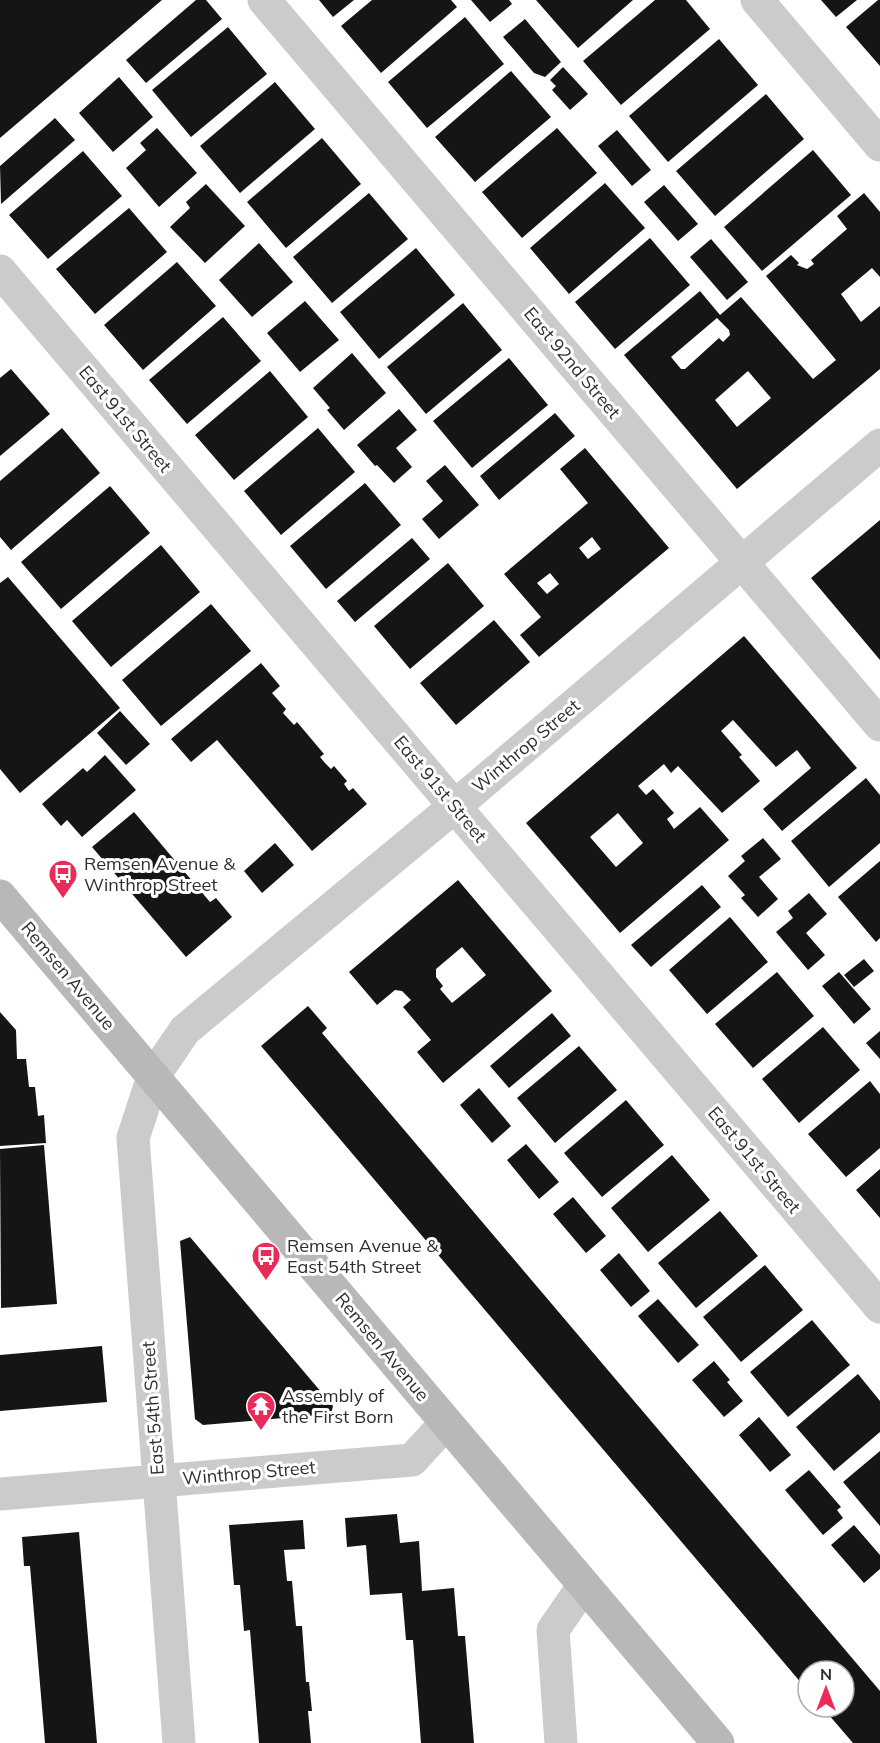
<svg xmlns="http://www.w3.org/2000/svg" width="880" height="1743" viewBox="0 0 880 1743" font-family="Mulish,sans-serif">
<rect width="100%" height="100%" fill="#fff"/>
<!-- building -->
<path fill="#151515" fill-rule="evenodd" d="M 0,0 L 162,0 L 0,138 Z
M 196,0 L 206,0 L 222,19 L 146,83 L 126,60 Z
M 319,0 L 354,0 L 333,17 Z
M 372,0 L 451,0 L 457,7 L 381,73 L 341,26 Z
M 471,0 L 509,0 L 512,4 L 490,22 Z
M 536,0 L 633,0 L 578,48 Z
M 655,0 L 686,0 L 710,29 L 621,105 L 583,61 Z
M 821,0 L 857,0 L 836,17 Z
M 878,0 L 880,0 L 880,66 L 846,27 Z
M 465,17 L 504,64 L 427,128 L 388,82 Z
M 525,19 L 561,62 L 545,77 L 534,73 L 503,37 Z
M 228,27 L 267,74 L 191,137 L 152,90 Z
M 719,39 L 758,85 L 668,162 L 629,116 Z
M 563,67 L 588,94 L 570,110 L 552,90 L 556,86 L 550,80 Z
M 511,71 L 551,117 L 475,182 L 435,137 Z
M 119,77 L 153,117 L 113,152 L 79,113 Z
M 275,82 L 315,129 L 240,193 L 200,146 Z
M 766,94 L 804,139 L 715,216 L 676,171 Z
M 55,118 L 75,140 L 1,204 L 0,166 Z
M 157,128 L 197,173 L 159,207 L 126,168 L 146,150 L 140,143 Z
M 557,128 L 597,173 L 522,238 L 482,192 Z
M 617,130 L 651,170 L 632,186 L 598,146 Z
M 322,138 L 361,184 L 286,248 L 247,202 Z
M 813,150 L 851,195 L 762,271 L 724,227 Z
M 83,151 L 122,196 L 48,259 L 9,215 Z
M 605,183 L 645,228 L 569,294 L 530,248 Z
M 206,184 L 245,226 L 205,263 L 170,227 L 190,208 L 186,202 Z
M 664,185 L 698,224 L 678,241 L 644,202 Z
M 369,193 L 408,239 L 332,303 L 293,257 Z
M 864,193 L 880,212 L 880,277 L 872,268 L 841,294 L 861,322 L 880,306 L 880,369 L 737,489 L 624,355 L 700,291 L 720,315 L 741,297 L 813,379 L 836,360 L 766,276 L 791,255 L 799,263 L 797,265 L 807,269 L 814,264 L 811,260 L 847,229 L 837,216 ZM 717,318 L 729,330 L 730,335 L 723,342 L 719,338 L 685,369 L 681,369 L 671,357 ZM 748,371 L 771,398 L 737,427 L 715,400 Z
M 129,208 L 167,252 L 95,314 L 56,269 Z
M 650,238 L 690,285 L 615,349 L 575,302 Z
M 711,239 L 748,282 L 727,300 L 690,257 Z
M 259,243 L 293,282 L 252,317 L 219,280 Z
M 416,248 L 455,295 L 379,359 L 340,312 Z
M 177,262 L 216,306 L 143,370 L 104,325 Z
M 305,301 L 339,340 L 300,372 L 267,333 Z
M 463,303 L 502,350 L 426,414 L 387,367 Z
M 223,317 L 261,361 L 187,424 L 149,380 Z
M 352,353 L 386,393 L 344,430 L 327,410 L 330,408 L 313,388 Z
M 509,358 L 548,405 L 472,468 L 433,421 Z
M 11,369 L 50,414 L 0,456 L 0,378 Z
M 270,371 L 308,417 L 234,480 L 195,435 Z
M 399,409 L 417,430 L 396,448 L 412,467 L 394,483 L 377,465 L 375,466 L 357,445 Z
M 555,413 L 575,436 L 499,500 L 480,476 Z
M 62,428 L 100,473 L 11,550 L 0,537 L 0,481 Z
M 318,428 L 355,472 L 281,535 L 244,491 Z
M 585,448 L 669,548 L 539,657 L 520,635 L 541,617 L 504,574 L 588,503 L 560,469 ZM 592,537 L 601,549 L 588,559 L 579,548 ZM 550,573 L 559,584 L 547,594 L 537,583 Z
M 445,465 L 479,505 L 439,539 L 422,519 L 443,501 L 426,481 Z
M 365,483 L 401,525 L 326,589 L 290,546 Z
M 110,486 L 150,533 L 61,609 L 21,562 Z
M 880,520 L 880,660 L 811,578 Z
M 412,538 L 430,559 L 355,622 L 337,601 Z
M 161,545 L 200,592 L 111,667 L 72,621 Z
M 448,563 L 484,606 L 410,669 L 374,626 Z
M 8,577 L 120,708 L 20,793 L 0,769 L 0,583 Z
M 211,604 L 251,651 L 161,726 L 122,680 Z
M 494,620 L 530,662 L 456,725 L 420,683 Z
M 744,636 L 857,768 L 782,831 L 763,809 L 811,768 L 797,750 L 776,767 L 733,720 L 721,731 L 742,755 L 739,757 L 760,781 L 722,813 L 678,766 L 671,773 L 664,764 L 638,786 L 646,795 L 653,789 L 674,813 L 667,819 L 674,829 L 700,807 L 729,840 L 620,933 L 526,823 ZM 618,813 L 643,843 L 616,867 L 590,837 Z
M 261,663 L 280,686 L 272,693 L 286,709 L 283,713 L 294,725 L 297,722 L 324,754 L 320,757 L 325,763 L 331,769 L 334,766 L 347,781 L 344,784 L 349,791 L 353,788 L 367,804 L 312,851 L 217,740 L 191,762 L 171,739 Z
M 120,711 L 150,744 L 126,765 L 97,733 Z
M 105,755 L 136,790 L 82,837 L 67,820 L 61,826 L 42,804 L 83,768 L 87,772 Z
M 866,778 L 880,795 L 880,843 L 829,887 L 791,841 Z
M 134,812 L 210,902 L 216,898 L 232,917 L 186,957 L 92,847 Z
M 763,838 L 781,859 L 759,877 L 778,899 L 758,917 L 741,898 L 745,895 L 728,876 L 745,861 L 741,856 Z
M 275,843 L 294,865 L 262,893 L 244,871 Z
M 880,861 L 880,938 L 876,942 L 838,897 Z
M 458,880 L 552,991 L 443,1083 L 417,1052 L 431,1040 L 403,1007 L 411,1000 L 402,991 L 395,990 L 377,1005 L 349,972 ZM 462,947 L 486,975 L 452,1003 L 440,989 L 443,986 L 436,977 L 436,969 Z
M 702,885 L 721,907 L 651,967 L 631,945 Z
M 809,893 L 827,914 L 806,933 L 825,955 L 808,970 L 776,932 L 793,918 L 788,911 Z
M 730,917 L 768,962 L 707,1014 L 669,970 Z
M 864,959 L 874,971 L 854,987 L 844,975 Z
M 777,972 L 814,1016 L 753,1068 L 715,1024 Z
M 839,972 L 871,1009 L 854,1024 L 822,986 Z
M 308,1006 L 327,1028 L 322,1033 L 880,1691 L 880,1743 L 853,1743 L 822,1707 L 844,1707 L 844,1671 L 808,1671 L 808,1691 L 261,1046 Z
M 0,1012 L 16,1030 L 17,1059 L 26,1059 L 29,1087 L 35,1087 L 38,1116 L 44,1115 L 46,1143 L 0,1146 Z
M 552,1013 L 571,1036 L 509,1088 L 490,1066 Z
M 823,1027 L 860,1070 L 799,1123 L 762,1079 Z
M 880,1031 L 880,1059 L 866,1043 Z
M 579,1046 L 617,1090 L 555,1143 L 517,1098 Z
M 870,1081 L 880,1094 L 880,1148 L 846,1177 L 808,1134 Z
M 479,1088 L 511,1126 L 492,1143 L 460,1105 Z
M 626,1100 L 664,1145 L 602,1197 L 564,1153 Z
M 526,1144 L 559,1182 L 539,1199 L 507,1160 Z
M 44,1145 L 57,1304 L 1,1308 L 0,1149 Z
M 672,1155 L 710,1200 L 648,1252 L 611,1208 Z
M 880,1169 L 880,1218 L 856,1190 Z
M 573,1197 L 606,1236 L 586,1253 L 553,1214 Z
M 720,1211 L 758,1256 L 696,1308 L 658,1263 Z
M 190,1237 L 333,1406 L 331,1414 L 203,1425 L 195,1419 L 180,1241 Z
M 619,1253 L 650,1291 L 631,1307 L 600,1270 Z
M 765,1265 L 803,1310 L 741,1362 L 703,1317 Z
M 658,1299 L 699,1345 L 678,1363 L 638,1316 Z
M 812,1320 L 850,1365 L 788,1417 L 750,1372 Z
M 102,1346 L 107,1402 L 0,1411 L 0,1355 Z
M 714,1361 L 730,1380 L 727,1382 L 743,1401 L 724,1417 L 692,1380 Z
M 858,1374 L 880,1401 L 880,1432 L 834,1471 L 796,1427 Z
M 759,1417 L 791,1455 L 770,1472 L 739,1435 Z
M 880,1451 L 880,1526 L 843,1482 Z
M 809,1470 L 841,1507 L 837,1510 L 843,1518 L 823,1535 L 785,1490 Z
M 397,1514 L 400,1543 L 419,1541 L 422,1591 L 454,1588 L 458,1636 L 465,1636 L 474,1743 L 421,1743 L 413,1640 L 406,1640 L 402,1593 L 370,1595 L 366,1545 L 347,1547 L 345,1518 Z
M 303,1520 L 305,1549 L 284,1550 L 287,1581 L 292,1581 L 296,1626 L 302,1626 L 306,1682 L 309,1682 L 312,1711 L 308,1711 L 311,1743 L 259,1743 L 250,1630 L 244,1631 L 240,1585 L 234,1585 L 229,1525 Z
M 854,1525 L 880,1555 L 880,1569 L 864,1583 L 831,1545 Z
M 79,1532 L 97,1743 L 45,1743 L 30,1566 L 24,1566 L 22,1537 Z"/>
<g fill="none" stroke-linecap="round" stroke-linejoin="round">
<!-- street -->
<path stroke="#cbcbcb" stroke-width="33" d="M 264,0 L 880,725
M 757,0 L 880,145
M 0,271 L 880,1307
M 0,1494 L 412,1460 L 446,1423
M 179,1743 L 133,1138 L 153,1077 L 185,1030 L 454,807 L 880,445
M 561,1743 L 553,1630 L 584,1585"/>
<!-- secondary -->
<path stroke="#b8b8b8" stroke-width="33" d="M 0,896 L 718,1743"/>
</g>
<!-- icons -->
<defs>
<g id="bus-pin" transform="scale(1.5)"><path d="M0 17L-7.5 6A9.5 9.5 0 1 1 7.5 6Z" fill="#e92b57" stroke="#fff"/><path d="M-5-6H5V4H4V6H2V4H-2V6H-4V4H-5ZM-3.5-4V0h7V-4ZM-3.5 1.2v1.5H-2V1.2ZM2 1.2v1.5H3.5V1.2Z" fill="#fff"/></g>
<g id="temple-pin" transform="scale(1.5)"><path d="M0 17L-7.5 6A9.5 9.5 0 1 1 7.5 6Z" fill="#e92b57" stroke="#fff"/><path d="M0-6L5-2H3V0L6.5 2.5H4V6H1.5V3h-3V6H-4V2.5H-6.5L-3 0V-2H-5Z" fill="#fff"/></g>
</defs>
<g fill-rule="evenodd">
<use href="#bus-pin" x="63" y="874"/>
<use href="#bus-pin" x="266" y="1256"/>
<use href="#temple-pin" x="261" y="1406"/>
</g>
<g text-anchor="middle" stroke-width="6" stroke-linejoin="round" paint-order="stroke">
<!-- street labels -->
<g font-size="18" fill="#2e2e2e" stroke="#fff">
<text transform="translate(572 363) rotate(50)" y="6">East 92nd Street</text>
<text transform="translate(125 419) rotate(50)" y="6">East 91st Street</text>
<text transform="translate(526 746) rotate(-40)" y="6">Winthrop Street</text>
<text transform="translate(440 789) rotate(50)" y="6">East 91st Street</text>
<text transform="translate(68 976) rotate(50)" y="6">Remsen Avenue</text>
<text transform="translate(754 1160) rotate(50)" y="6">East 91st Street</text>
<text transform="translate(382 1347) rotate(50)" y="6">Remsen Avenue</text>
<text transform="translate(153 1408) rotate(-94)" y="6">East 54th Street</text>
<text transform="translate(249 1473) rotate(-5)" y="6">Winthrop Street</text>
</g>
<!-- poi labels -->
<g font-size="18" fill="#2e2e2e" stroke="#fff" text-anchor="start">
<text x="84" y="870">Remsen Avenue &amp;<tspan x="84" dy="21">Winthrop Street</tspan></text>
<text x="287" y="1252">Remsen Avenue &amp;<tspan x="287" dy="21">East 54th Street</tspan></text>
<text x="282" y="1402">Assembly of<tspan x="282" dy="21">the First Born</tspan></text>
</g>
</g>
<!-- north arrow -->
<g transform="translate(826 1689)"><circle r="28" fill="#ffffff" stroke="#ababab" stroke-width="1.5"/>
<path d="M0-4.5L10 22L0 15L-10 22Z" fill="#e92b57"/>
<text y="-9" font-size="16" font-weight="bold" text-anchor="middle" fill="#2e2e2e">N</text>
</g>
</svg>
